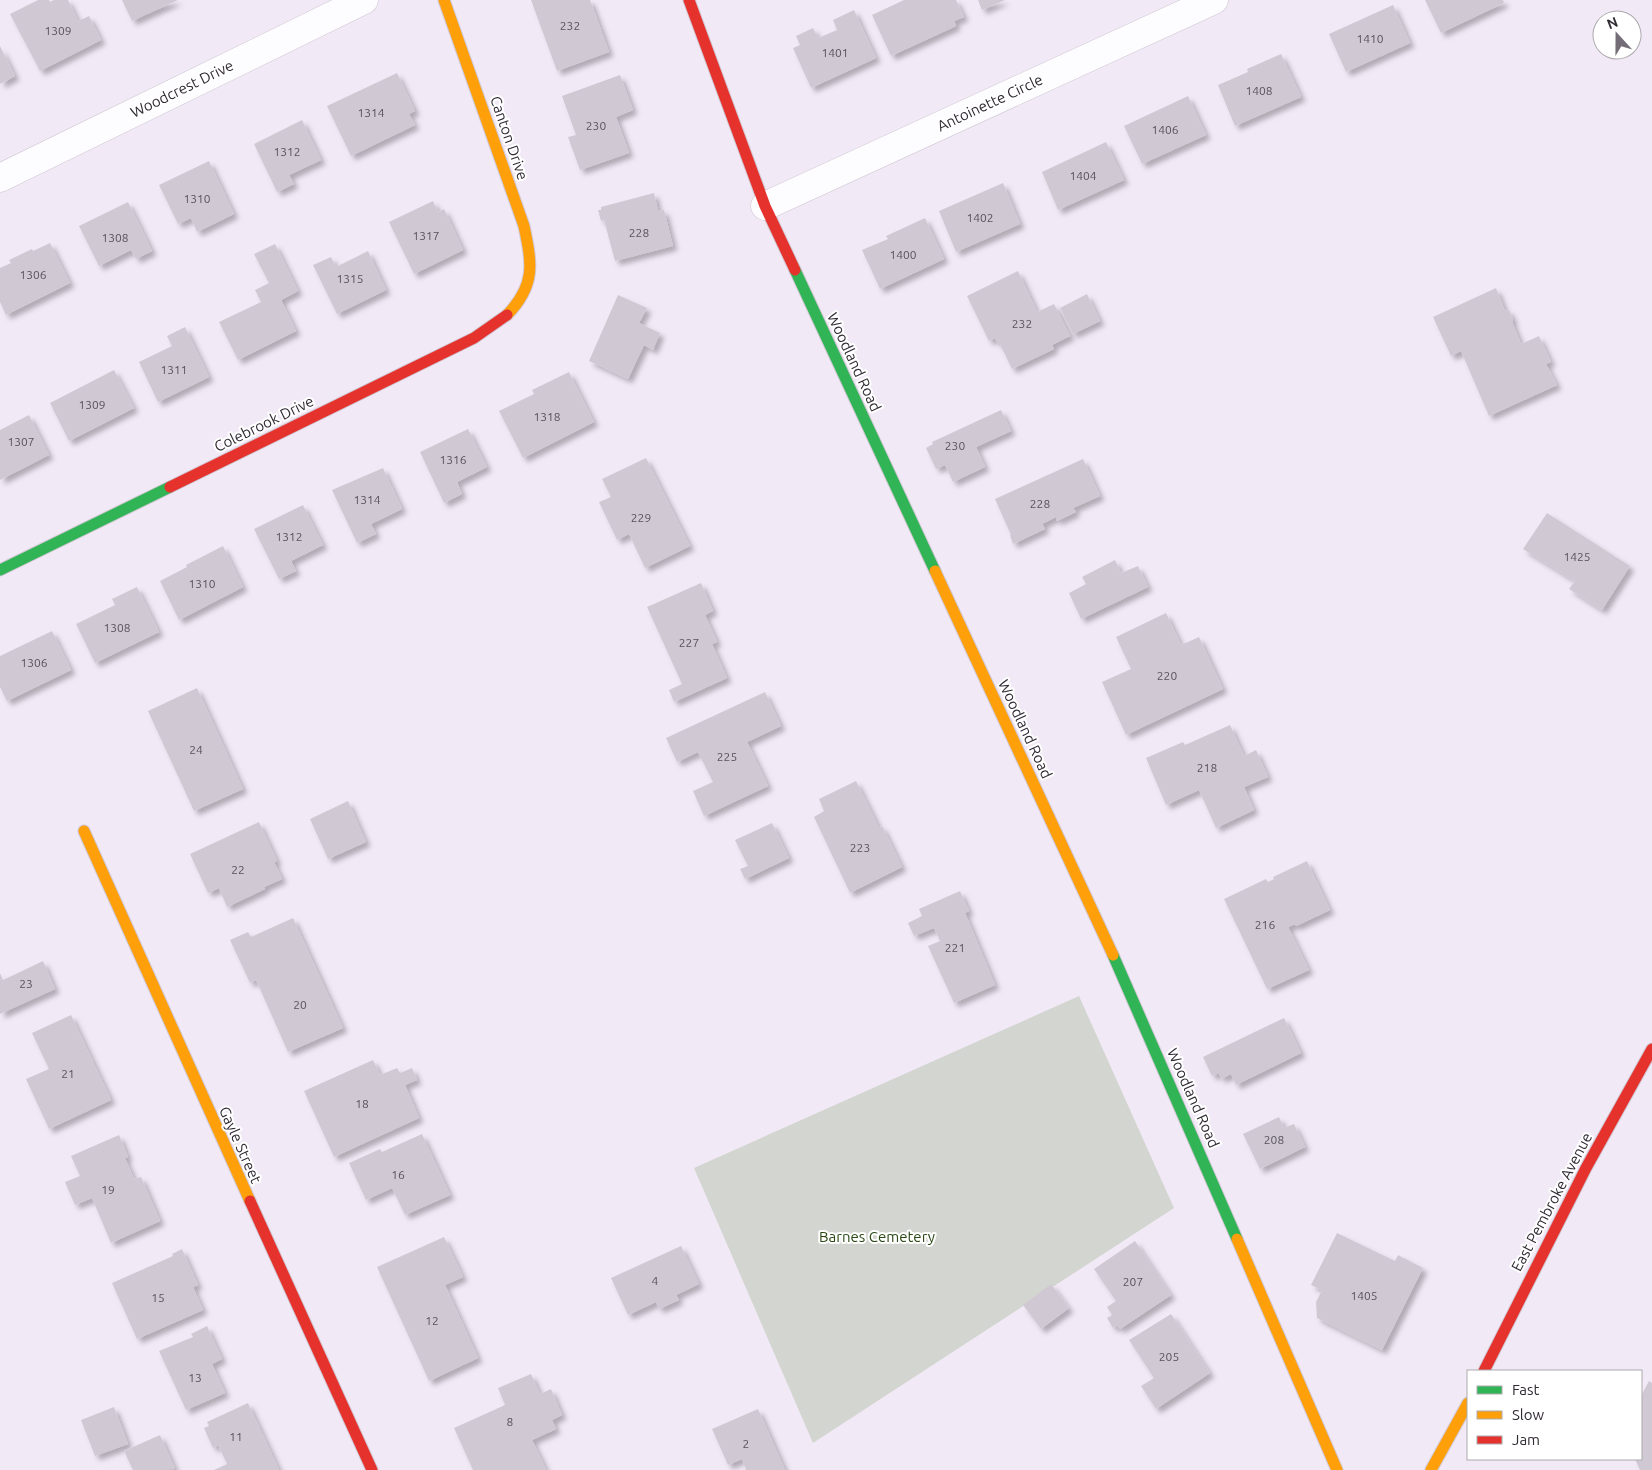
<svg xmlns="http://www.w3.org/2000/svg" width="1652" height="1470" viewBox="0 0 1652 1470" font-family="Ubuntu,sans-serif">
<defs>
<filter id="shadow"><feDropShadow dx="4.5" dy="4.5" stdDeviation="2.5" flood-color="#0004"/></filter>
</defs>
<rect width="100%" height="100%" fill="#f2e9f6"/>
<!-- green -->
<path fill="#d3d6d0" d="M 1079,996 L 1174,1208 L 813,1443 L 694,1168 Z"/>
<!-- building -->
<path fill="#d0c9d3" filter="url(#shadow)" d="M 38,0 L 49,0 L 50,2 L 54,0 L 68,0 L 78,21 L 89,16 L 101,40 L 40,71 L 10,14 Z
M 122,0 L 178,0 L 132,21 Z
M 531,0 L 590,0 L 609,52 L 557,71 Z
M 904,0 L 956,0 L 964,17 L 954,21 L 956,26 L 891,56 L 872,15 Z
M 978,0 L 1005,0 L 982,10 Z
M 1425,0 L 1503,0 L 1504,3 L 1441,33 Z
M 1393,5 L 1410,43 L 1346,72 L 1329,34 Z
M 854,10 L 876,58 L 811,88 L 793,48 L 800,45 L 796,36 L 813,28 L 818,38 L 837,30 L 833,20 Z
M 0,46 L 15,76 L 0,84 Z
M 1281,54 L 1301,97 L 1235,126 L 1218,85 L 1248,72 L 1247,69 Z
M 397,73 L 415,111 L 409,114 L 415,125 L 351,156 L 327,106 Z
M 620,75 L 633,110 L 616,117 L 629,153 L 580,170 L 568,137 L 576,135 L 562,96 Z
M 1188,96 L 1206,135 L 1142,164 L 1124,126 Z
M 302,120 L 321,160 L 289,175 L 294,184 L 277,192 L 254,144 Z
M 1106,142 L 1124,180 L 1058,210 L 1042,172 Z
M 209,161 L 234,214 L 197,232 L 191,218 L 178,224 L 159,185 Z
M 1003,183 L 1020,224 L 956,252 L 939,211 Z
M 654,193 L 658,211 L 664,210 L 673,246 L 615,261 L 604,220 L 601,221 L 598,210 L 601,210 L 601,207 Z
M 433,201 L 438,212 L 444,209 L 463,250 L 414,274 L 389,222 Z
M 128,202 L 152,251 L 136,259 L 131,250 L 99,266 L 79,226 Z
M 925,218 L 944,259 L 880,289 L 862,250 L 888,239 L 886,236 Z
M 50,243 L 70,283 L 6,315 L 0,302 L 0,268 L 11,263 L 9,260 L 32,249 L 33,251 Z
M 275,244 L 298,291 L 281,300 L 296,331 L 238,360 L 219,322 L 261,302 L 255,290 L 269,283 L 254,254 Z
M 368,251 L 386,290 L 337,314 L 313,265 L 331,257 L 336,267 Z
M 1018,271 L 1037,312 L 1054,304 L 1070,336 L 1052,345 L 1054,349 L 1012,369 L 1000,344 L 998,344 L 995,338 L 989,341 L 967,296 Z
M 1496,288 L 1505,311 L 1509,310 L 1513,320 L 1512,322 L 1521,344 L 1539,336 L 1551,362 L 1546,364 L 1557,385 L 1489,416 L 1461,351 L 1451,356 L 1433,317 Z
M 1087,294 L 1100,321 L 1073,334 L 1060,308 Z
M 618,295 L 647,308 L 639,323 L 660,333 L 653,350 L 644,345 L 628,379 L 589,361 Z
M 185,327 L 209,377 L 158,402 L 139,362 L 172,346 L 167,336 Z
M 114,370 L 134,408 L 69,441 L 50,403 Z
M 569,372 L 594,422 L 523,458 L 499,411 L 534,394 L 532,390 Z
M 1001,410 L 1011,431 L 976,447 L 985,467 L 953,482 L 945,465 L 936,469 L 926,448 L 933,444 L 932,442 Z
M 29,415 L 49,455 L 0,480 L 0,430 Z
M 468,429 L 487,467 L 457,482 L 462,494 L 444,503 L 420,452 Z
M 646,458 L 690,546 L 645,568 L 629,534 L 617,540 L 599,502 L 611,497 L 602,479 Z
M 1083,459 L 1100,496 L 1073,508 L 1076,512 L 1057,521 L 1056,517 L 1042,524 L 1045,529 L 1013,544 L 1010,535 L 1011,535 L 995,499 Z
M 383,468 L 402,509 L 371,524 L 376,534 L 357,543 L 332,490 Z
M 303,505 L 323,545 L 291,561 L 296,571 L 279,579 L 254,529 Z
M 1547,513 L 1630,566 L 1602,610 L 1569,589 L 1575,581 L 1523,549 Z
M 223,546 L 243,587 L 179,620 L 160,581 L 187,567 L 186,565 Z
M 1115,560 L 1121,573 L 1138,566 L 1148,587 L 1081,619 L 1069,593 L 1086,584 L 1082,577 Z
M 701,583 L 713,611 L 705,615 L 717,642 L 712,644 L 727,678 L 674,702 L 669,690 L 682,684 L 647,607 Z
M 137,587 L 159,632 L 95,663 L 76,624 L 115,605 L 112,599 Z
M 1166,613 L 1181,645 L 1199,637 L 1223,689 L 1126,735 L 1102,682 L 1131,669 L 1116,637 Z
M 52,631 L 71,670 L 7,701 L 0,687 L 0,656 Z
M 197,688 L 243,789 L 194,811 L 148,711 Z
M 765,692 L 781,726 L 747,742 L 768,786 L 704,816 L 693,791 L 713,782 L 698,752 L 677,762 L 666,738 Z
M 1230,725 L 1244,756 L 1256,750 L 1268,777 L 1244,787 L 1254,810 L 1216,828 L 1199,790 L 1166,805 L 1146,758 L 1183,742 L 1185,745 Z
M 856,781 L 879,828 L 882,826 L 902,867 L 850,893 L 814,817 L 824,811 L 819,799 Z
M 348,801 L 366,842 L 328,859 L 310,819 Z
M 259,822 L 277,861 L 274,862 L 282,879 L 264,887 L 265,889 L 227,907 L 219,888 L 208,893 L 190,854 Z
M 772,823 L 789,858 L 745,879 L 740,869 L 748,866 L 735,840 Z
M 1307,861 L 1330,910 L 1296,926 L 1295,924 L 1288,927 L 1309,970 L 1267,989 L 1224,899 L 1266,879 L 1268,882 L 1274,879 L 1273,877 Z
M 960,891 L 969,911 L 965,913 L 995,985 L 954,1003 L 928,946 L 940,941 L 934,928 L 914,936 L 908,923 L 922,916 L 919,909 Z
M 293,918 L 343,1028 L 288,1052 L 256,980 L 250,983 L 230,940 L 248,932 L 251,937 Z
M 43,961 L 55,989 L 0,1014 L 0,973 L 3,980 Z
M 71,1015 L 111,1100 L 49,1129 L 26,1079 L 49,1069 L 32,1033 Z
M 1284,1018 L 1301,1053 L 1236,1085 L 1231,1074 L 1221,1079 L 1219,1073 L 1212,1076 L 1203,1057 Z
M 373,1060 L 380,1075 L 397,1068 L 400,1073 L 412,1068 L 417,1080 L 405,1085 L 419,1118 L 334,1157 L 304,1091 Z
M 1279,1117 L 1284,1128 L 1294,1124 L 1305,1147 L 1260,1169 L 1243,1134 Z
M 422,1134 L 450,1195 L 405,1215 L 392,1188 L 366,1200 L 349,1163 L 380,1149 L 382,1152 Z
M 119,1135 L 128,1157 L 125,1158 L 134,1179 L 141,1177 L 160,1221 L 111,1243 L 92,1198 L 75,1205 L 65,1182 L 80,1176 L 71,1156 Z
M 1337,1233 L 1395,1261 L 1398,1255 L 1423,1268 L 1382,1350 L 1317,1318 L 1316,1302 L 1322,1290 L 1311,1285 Z
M 444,1237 L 463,1277 L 445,1285 L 478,1358 L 429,1381 L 377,1267 Z
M 1135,1241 L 1171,1295 L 1120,1329 L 1117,1325 L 1113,1328 L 1107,1318 L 1112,1315 L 1107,1307 L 1116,1301 L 1094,1269 Z
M 681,1246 L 699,1284 L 676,1295 L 679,1300 L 659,1309 L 656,1302 L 628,1315 L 611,1278 Z
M 182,1249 L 198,1285 L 193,1287 L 203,1310 L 137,1339 L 112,1283 L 173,1256 L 172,1254 Z
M 1051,1284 L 1069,1308 L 1041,1329 L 1023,1305 Z
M 1171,1314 L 1210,1373 L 1156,1409 L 1141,1386 L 1154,1378 L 1129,1340 Z
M 207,1326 L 222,1359 L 212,1364 L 225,1393 L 186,1410 L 159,1351 L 193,1337 L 191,1334 Z
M 531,1374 L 540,1394 L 551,1389 L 562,1415 L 552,1420 L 556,1429 L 532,1440 L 546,1470 L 473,1470 L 454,1428 L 505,1405 L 498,1388 Z
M 1649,1381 L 1652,1383 L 1652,1470 L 1640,1470 L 1635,1459 L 1641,1459 L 1641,1396 Z
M 248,1403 L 279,1470 L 214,1470 L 227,1464 L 218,1445 L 213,1448 L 204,1428 L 209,1426 L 207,1422 Z
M 114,1407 L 128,1444 L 95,1456 L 81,1420 Z
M 758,1409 L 785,1470 L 746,1470 L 742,1459 L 728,1465 L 712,1429 Z
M 160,1435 L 175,1469 L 133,1470 L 124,1451 Z"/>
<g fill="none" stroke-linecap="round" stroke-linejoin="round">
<!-- street casing -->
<g stroke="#cfc7d2" stroke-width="29">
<path id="street" d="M 0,178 L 364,0
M 765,206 L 1214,0"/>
</g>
<!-- fast casing -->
<g stroke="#cfc7d2" stroke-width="13">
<path id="fast" d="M 795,270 L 935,571
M 0,570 L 170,487
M 1113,955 L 1237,1239"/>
</g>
<!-- slow casing -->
<g stroke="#cfc7d2" stroke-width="13">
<path id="slow" d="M 444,0 L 524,226 C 532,264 536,285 507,315
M 935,571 L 1113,955
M 84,831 L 250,1201
M 1237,1239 L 1337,1470
M 1431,1470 L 1468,1403"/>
</g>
<!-- jam casing -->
<g stroke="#cfc7d2" stroke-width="13">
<path id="jam" d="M 689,0 L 765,206 L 795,270
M 170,487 L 474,338 L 507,315
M 250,1201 L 372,1470
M 1484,1371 L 1586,1168 L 1652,1049"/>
</g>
<!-- street -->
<use href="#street" stroke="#fdfcfe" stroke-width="28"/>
<!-- fast -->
<use href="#fast" stroke="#30b455" stroke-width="11"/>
<!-- slow -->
<use href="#slow" stroke="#ff9f0a" stroke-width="11"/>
<!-- jam -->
<use href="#jam" stroke="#e5322d" stroke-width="11"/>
</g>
<g text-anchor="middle" stroke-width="4" stroke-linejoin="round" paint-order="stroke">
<!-- number labels -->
<g font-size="12" fill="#58525b">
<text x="570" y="30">232</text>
<text x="58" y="35">1309</text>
<text x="1370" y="43">1410</text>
<text x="835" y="57">1401</text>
<text x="1259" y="95">1408</text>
<text x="371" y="117">1314</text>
<text x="596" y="130">230</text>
<text x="1165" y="134">1406</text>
<text x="287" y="156">1312</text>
<text x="1083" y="180">1404</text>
<text x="197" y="203">1310</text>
<text x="980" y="222">1402</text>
<text x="639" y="237">228</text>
<text x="426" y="240">1317</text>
<text x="115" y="242">1308</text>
<text x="903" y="259">1400</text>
<text x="33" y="279">1306</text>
<text x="350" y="283">1315</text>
<text x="1022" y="328">232</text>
<text x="174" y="374">1311</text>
<text x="92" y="409">1309</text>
<text x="547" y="421">1318</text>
<text x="21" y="446">1307</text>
<text x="955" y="450">230</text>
<text x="453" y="464">1316</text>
<text x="367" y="504">1314</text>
<text x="1040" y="508">228</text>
<text x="641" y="522">229</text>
<text x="289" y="541">1312</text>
<text x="1577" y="561">1425</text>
<text x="202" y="588">1310</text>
<text x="117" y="632">1308</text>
<text x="689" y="647">227</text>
<text x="34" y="667">1306</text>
<text x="1167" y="680">220</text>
<text x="196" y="754">24</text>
<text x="727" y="761">225</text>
<text x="1207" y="772">218</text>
<text x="860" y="852">223</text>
<text x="238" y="874">22</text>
<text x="1265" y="929">216</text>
<text x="955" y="952">221</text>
<text x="26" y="988">23</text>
<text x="300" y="1009">20</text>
<text x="68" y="1078">21</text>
<text x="362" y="1108">18</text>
<text x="1274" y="1144">208</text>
<text x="398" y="1179">16</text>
<text x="108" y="1194">19</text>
<text x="655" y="1285">4</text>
<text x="1133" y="1286">207</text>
<text x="1364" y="1300">1405</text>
<text x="158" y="1302">15</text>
<text x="432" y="1325">12</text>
<text x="1169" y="1361">205</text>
<text x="195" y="1382">13</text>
<text x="510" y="1426">8</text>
<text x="236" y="1441">11</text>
<text x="746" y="1448">2</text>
</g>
<!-- street labels -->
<g font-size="15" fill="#302a33" stroke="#fff">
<text transform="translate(182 89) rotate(-26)" y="5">Woodcrest Drive</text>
<text transform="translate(990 103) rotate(-25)" y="5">Antoinette Circle</text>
<text transform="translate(509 138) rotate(71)" y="5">Canton Drive</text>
<text transform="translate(854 362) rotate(65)" y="5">Woodland Road</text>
<text transform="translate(264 424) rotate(-26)" y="5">Colebrook Drive</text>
<text transform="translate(1025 729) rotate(65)" y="5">Woodland Road</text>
<text transform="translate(1193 1098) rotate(66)" y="5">Woodland Road</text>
<text transform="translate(240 1145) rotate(66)" y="5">Gayle Street</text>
<text transform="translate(1552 1202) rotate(-62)" y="5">East Pembroke Avenue</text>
</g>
<!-- park labels -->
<g font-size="15" fill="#2b4814" stroke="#fff">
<text x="877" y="1242">Barnes Cemetery</text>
</g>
</g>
<!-- legend -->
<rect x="1467" y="1370" width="175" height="90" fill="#ffffff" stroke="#acaaad"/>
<rect x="1477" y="1386" width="25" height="8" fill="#30b455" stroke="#acaaad"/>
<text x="1512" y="1395" font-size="15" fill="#302a33">Fast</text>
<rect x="1477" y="1411" width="25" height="8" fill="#ff9f0a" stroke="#acaaad"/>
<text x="1512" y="1420" font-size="15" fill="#302a33">Slow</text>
<rect x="1477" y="1436" width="25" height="8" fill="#e5322d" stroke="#acaaad"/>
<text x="1512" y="1445" font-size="15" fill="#302a33">Jam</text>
<!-- north arrow -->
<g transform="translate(1617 35) rotate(339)"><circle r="24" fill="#ffffff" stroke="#acaaad"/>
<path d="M0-4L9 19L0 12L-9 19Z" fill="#746d77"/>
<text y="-8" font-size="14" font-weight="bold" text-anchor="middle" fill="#302a33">N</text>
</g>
</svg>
